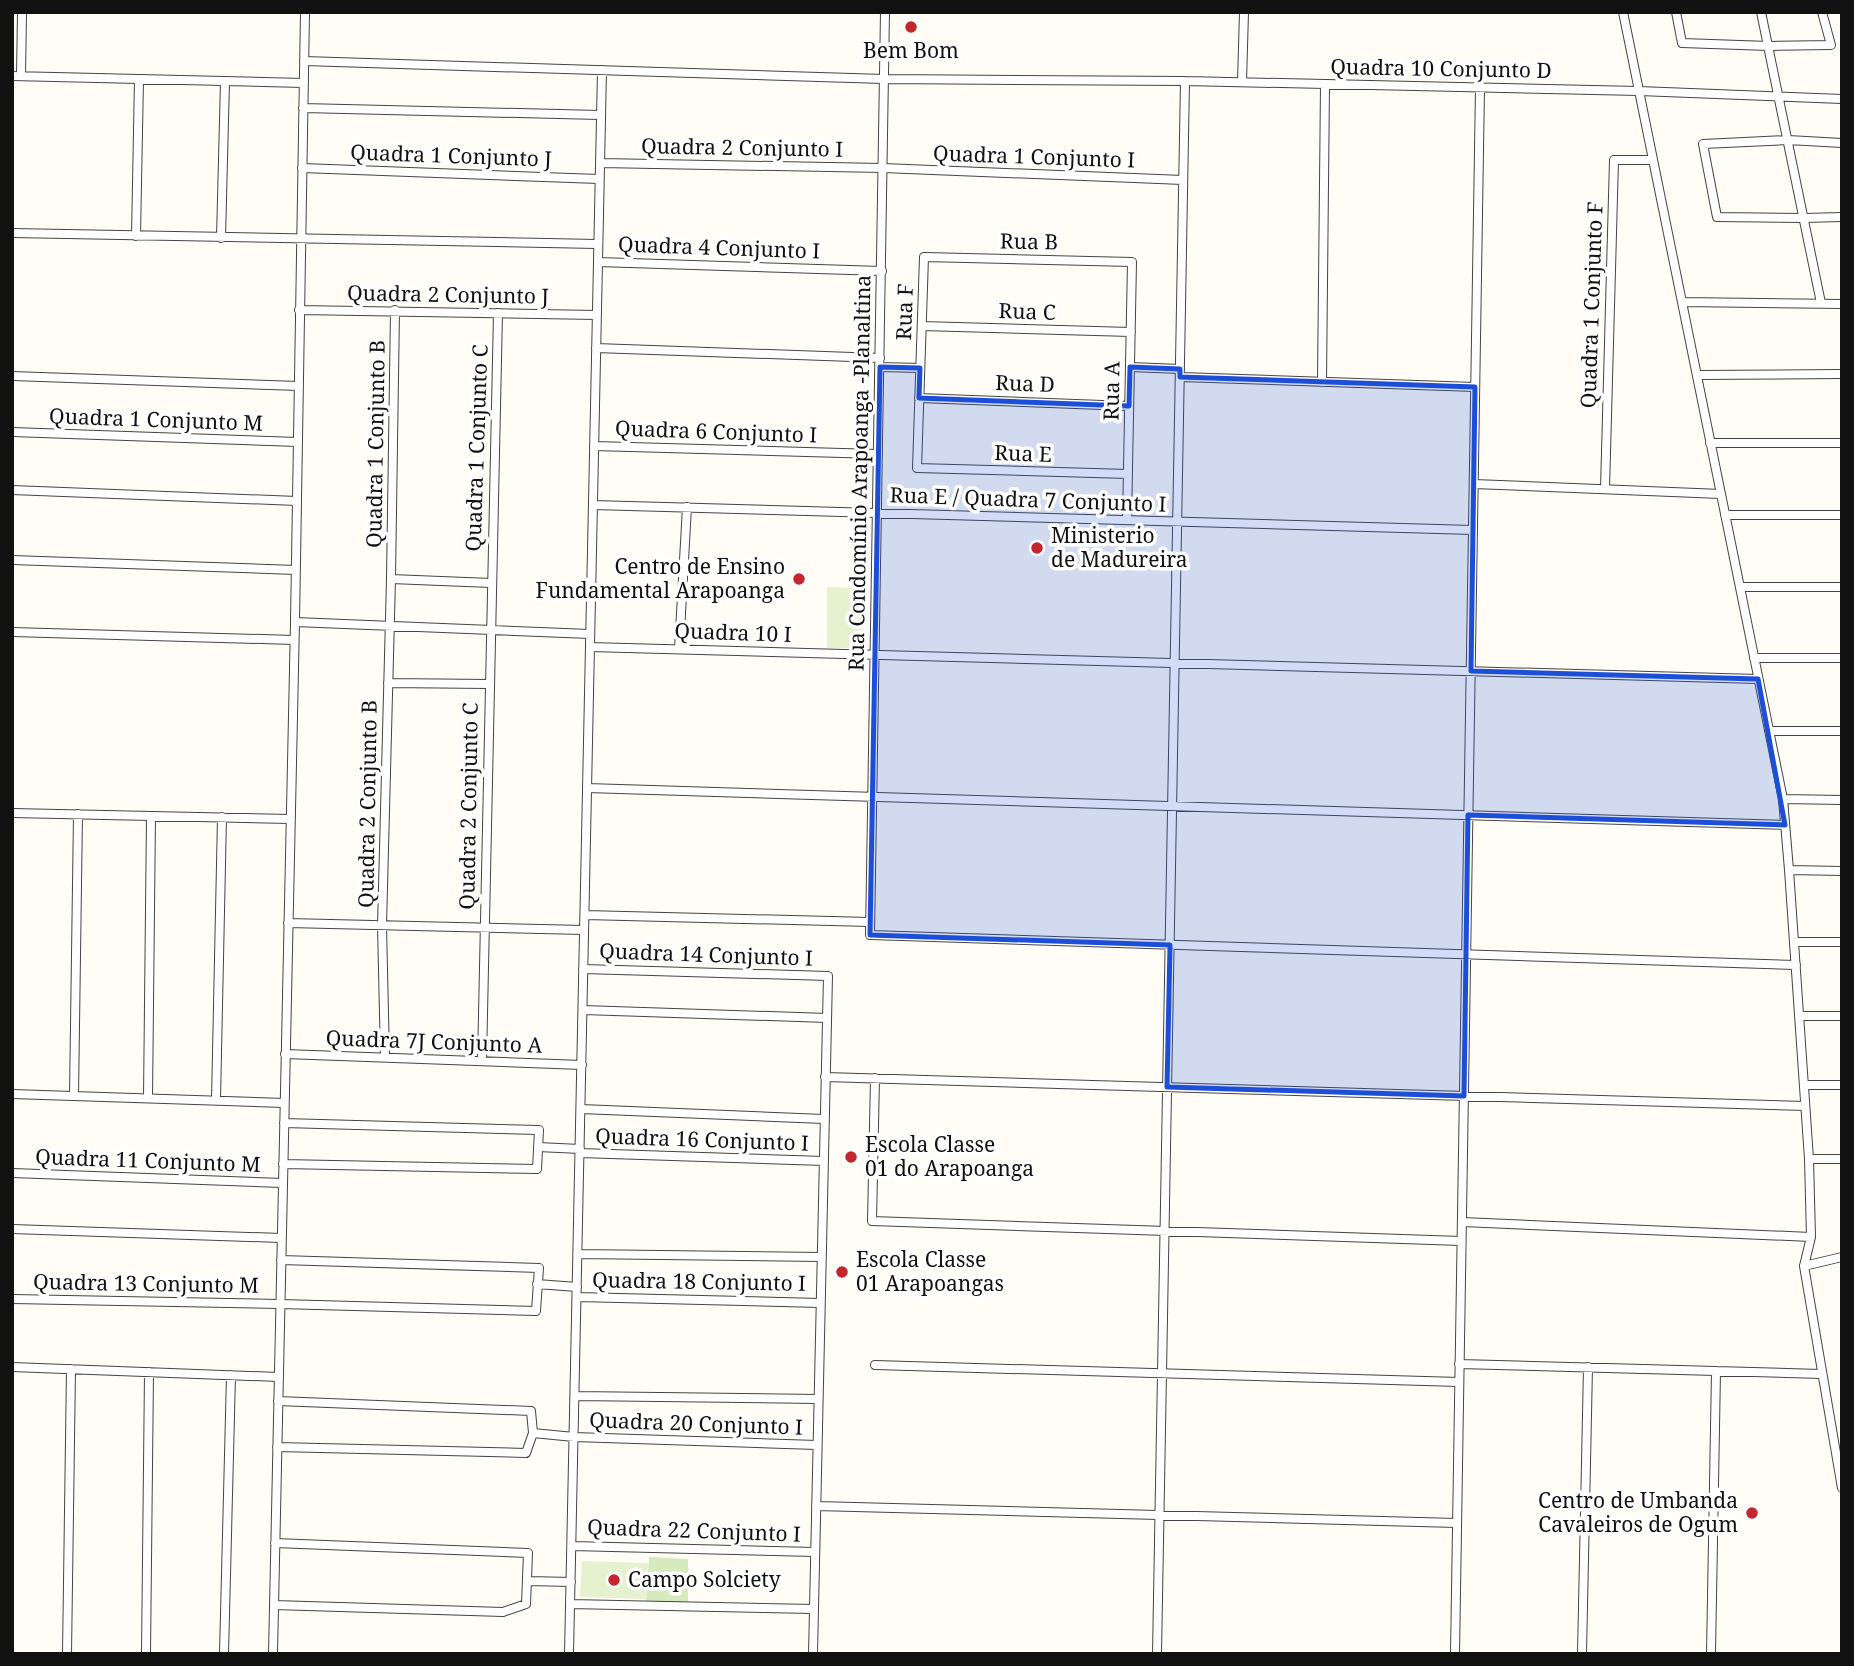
<svg xmlns="http://www.w3.org/2000/svg" width="1854" height="1666" viewBox="0 0 1854 1666" font-family="'Noto Serif',serif">
<rect width="100%" height="100%" fill="#fffdf5"/>
<!-- park -->
<path fill="#d5ebbd" d="M 649,1557 L 688,1559 L 688,1604 L 646,1602 Z"/>
<!-- pitch -->
<path fill="#e6f2cf" d="M 827,587 L 864,588 L 862,648 L 827,648 Z
M 582,1561 L 648,1563 L 646,1599 L 580,1597 Z"/>
<g fill="none" stroke-linecap="round" stroke-linejoin="round">
<!-- street casing -->
<g stroke="#444" stroke-width="10">
<path id="street" d="M 885,12 L 870,935 L 1796,965
M 1623,12 L 1783,799 L 1789,870 L 1809,1159 L 1811,1237 L 1804,1266 L 1842,1488
M 1676,12 L 1682,43 L 1769,46 L 1831,45 L 1822,12
M 1761,12 L 1821,303
M 304,61 L 884,79 L 1185,81 L 1639,91 L 1842,99
M 12,76 L 304,83
M 21,76 L 22,12
M 1242,82 L 1244,12
M 303,108 L 600,115
M 1842,143 L 1788,140 L 1703,144 L 1717,217 L 1804,218 L 1842,217
M 600,163 L 883,168 L 1183,180
M 302,168 L 599,179
M 12,233 L 597,244
M 136,236 L 139,79
M 221,238 L 225,81
M 598,262 L 882,271
M 1682,302 L 1842,304
M 299,310 L 597,315
M 922,326 L 1131,332
M 596,348 L 880,358
M 880,367 L 920,368
M 1130,367 L 1180,369
M 1697,375 L 1842,374
M 12,376 L 299,386
M 1180,377 L 1475,387
M 1322,382 L 1325,84
M 919,398 L 1129,406
M 12,432 L 298,442
M 1710,443 L 1842,443
M 594,446 L 878,454
M 1474,484 L 1721,494
M 1605,489 L 1614,160 L 1653,160
M 12,490 L 297,501
M 593,505 L 1473,530
M 1725,515 L 1842,515
M 1127,520 L 1132,262 L 924,257 L 917,468 L 1128,474
M 12,560 L 296,570
M 391,579 L 491,583
M 1740,587 L 1842,587
M 295,622 L 590,634
M 12,632 L 294,640
M 590,647 L 1758,679
M 679,649 L 687,507
M 1754,658 L 1842,658
M 388,683 L 489,684
M 1769,731 L 1842,731
M 587,788 L 1785,825
M 1783,799 L 1842,800
M 12,813 L 291,819
M 1789,870 L 1842,871
M 585,915 L 870,922
M 288,923 L 584,930
M 1794,942 L 1842,942
M 583,969 L 828,976 L 813,1654
M 583,1010 L 827,1018
M 1799,1016 L 1842,1016
M 285,1054 L 582,1065
M 385,1057 L 382,926 L 391,579 L 395,310
M 482,1061 L 498,313
M 825,1077 L 1805,1106
M 875,1078 L 872,1221 L 1461,1241
M 1804,1085 L 1842,1085
M 12,1094 L 284,1103
M 74,1096 L 78,814
M 148,1098 L 151,816
M 216,1100 L 222,817
M 581,1109 L 824,1119
M 538,1147 L 580,1149
M 580,1153 L 824,1161
M 1809,1159 L 1842,1159
M 283,1164 L 537,1169 L 539,1130 L 284,1123
M 12,1173 L 283,1183
M 1462,1222 L 1811,1237
M 12,1229 L 281,1238
M 578,1254 L 821,1257
M 1804,1266 L 1842,1257
M 537,1284 L 577,1287
M 577,1297 L 820,1303
M 12,1299 L 280,1304 L 536,1311 L 539,1268 L 281,1260
M 1459,1364 L 1822,1374
M 875,1365 L 1459,1382
M 12,1367 L 279,1377
M 575,1396 L 818,1399
M 533,1433 L 574,1437 L 817,1445
M 277,1447 L 526,1453 L 533,1433 L 531,1411 L 278,1401
M 816,1506 L 1457,1523
M 572,1546 L 815,1552
M 528,1581 L 571,1582
M 570,1604 L 814,1609
M 274,1605 L 503,1612 L 526,1604 L 528,1553 L 275,1543
M 67,1654 L 71,1369
M 146,1654 L 149,1372
M 224,1654 L 231,1375
M 273,1654 L 295,622 L 305,12
M 569,1654 L 602,70
M 1157,1654 L 1185,81
M 1455,1654 L 1480,88
M 1582,1654 L 1588,1367
M 1711,1654 L 1716,1371"/>
</g>
<!-- street -->
<use href="#street" stroke="#fff" stroke-width="8"/>
</g>
<!-- marked area -->
<path fill="#1d4ed8" fill-opacity="0.2" stroke="#1d4ed8" stroke-width="5" stroke-linejoin="round" d="M 880,367 L 920,368 L 919,398 L 1129,406 L 1130,367 L 1180,369 L 1180,377 L 1475,387 L 1471,671 L 1758,679 L 1785,825 L 1468,815 L 1464,1096 L 1167,1087 L 1170,945 L 870,935 Z"/>
<!-- markers -->
<g fill="#c4262e" stroke="#fff" stroke-width="2.5">
<circle cx="911" cy="27" r="7"/>
<circle cx="1037" cy="548" r="7"/>
<circle cx="799" cy="579" r="7"/>
<circle cx="851" cy="1157" r="7"/>
<circle cx="842" cy="1272" r="7"/>
<circle cx="1752" cy="1513" r="7"/>
<circle cx="614" cy="1580" r="7"/>
</g>
<g text-anchor="middle" stroke-width="7" stroke-linejoin="round" paint-order="stroke">
<!-- poi labels -->
<g font-size="21" fill="#111" stroke="#fff" text-anchor="start">
<text x="911" y="58" text-anchor="middle">Bem Bom</text>
<text x="1051" y="543">Ministerio<tspan x="1051" dy="24">de Madureira</tspan></text>
<text x="785" y="574" text-anchor="end">Centro de Ensino<tspan x="785" dy="24">Fundamental Arapoanga</tspan></text>
<text x="865" y="1152">Escola Classe<tspan x="865" dy="24">01 do Arapoanga</tspan></text>
<text x="856" y="1267">Escola Classe<tspan x="856" dy="24">01 Arapoangas</tspan></text>
<text x="1738" y="1508" text-anchor="end">Centro de Umbanda<tspan x="1738" dy="24">Cavaleiros de Ogum</tspan></text>
<text x="628" y="1587">Campo Solciety</text>
</g>
<!-- street labels -->
<g font-size="21" fill="#111" stroke="#fff">
<text transform="translate(1441 69) rotate(1)" y="7">Quadra 10 Conjunto D</text>
<text transform="translate(742 148) rotate(1)" y="7">Quadra 2 Conjunto I</text>
<text transform="translate(451 156) rotate(2)" y="7">Quadra 1 Conjunto J</text>
<text transform="translate(1034 157) rotate(2)" y="7">Quadra 1 Conjunto I</text>
<text transform="translate(1029 242) rotate(1)" y="7">Rua B</text>
<text transform="translate(719 248) rotate(2)" y="7">Quadra 4 Conjunto I</text>
<text transform="translate(448 295) rotate(1)" y="7">Quadra 2 Conjunto J</text>
<text transform="translate(1592 305) rotate(-88)" y="7">Quadra 1 Conjunto F</text>
<text transform="translate(905 312) rotate(-88)" y="7">Rua F</text>
<text transform="translate(1027 312) rotate(2)" y="7">Rua C</text>
<text transform="translate(1025 384) rotate(2)" y="7">Rua D</text>
<text transform="translate(1112 391) rotate(-89)" y="7">Rua A</text>
<text transform="translate(156 420) rotate(2)" y="7">Quadra 1 Conjunto M</text>
<text transform="translate(716 432) rotate(2)" y="7">Quadra 6 Conjunto I</text>
<text transform="translate(376 444) rotate(-89)" y="7">Quadra 1 Conjunto B</text>
<text transform="translate(477 448) rotate(-88)" y="7">Quadra 1 Conjunto C</text>
<text transform="translate(1023 454) rotate(2)" y="7">Rua E</text>
<text transform="translate(860 473) rotate(-89)" y="7">Rua Condomínio Arapoanga -Planaltina</text>
<text transform="translate(1028 500) rotate(2)" y="7">Rua E / Quadra 7 Conjunto I</text>
<text transform="translate(733 633) rotate(2)" y="7">Quadra 10 I</text>
<text transform="translate(368 804) rotate(-89)" y="7">Quadra 2 Conjunto B</text>
<text transform="translate(469 806) rotate(-89)" y="7">Quadra 2 Conjunto C</text>
<text transform="translate(706 955) rotate(2)" y="7">Quadra 14 Conjunto I</text>
<text transform="translate(434 1042) rotate(2)" y="7">Quadra 7J Conjunto A</text>
<text transform="translate(702 1140) rotate(2)" y="7">Quadra 16 Conjunto I</text>
<text transform="translate(148 1161) rotate(2)" y="7">Quadra 11 Conjunto M</text>
<text transform="translate(699 1282) rotate(1)" y="7">Quadra 18 Conjunto I</text>
<text transform="translate(146 1284) rotate(1)" y="7">Quadra 13 Conjunto M</text>
<text transform="translate(696 1424) rotate(2)" y="7">Quadra 20 Conjunto I</text>
<text transform="translate(694 1531) rotate(2)" y="7">Quadra 22 Conjunto I</text>
</g>
</g>
<!-- border -->
<rect width="1854" height="1666" fill="none" stroke="#111111" stroke-width="28"/>
</svg>
